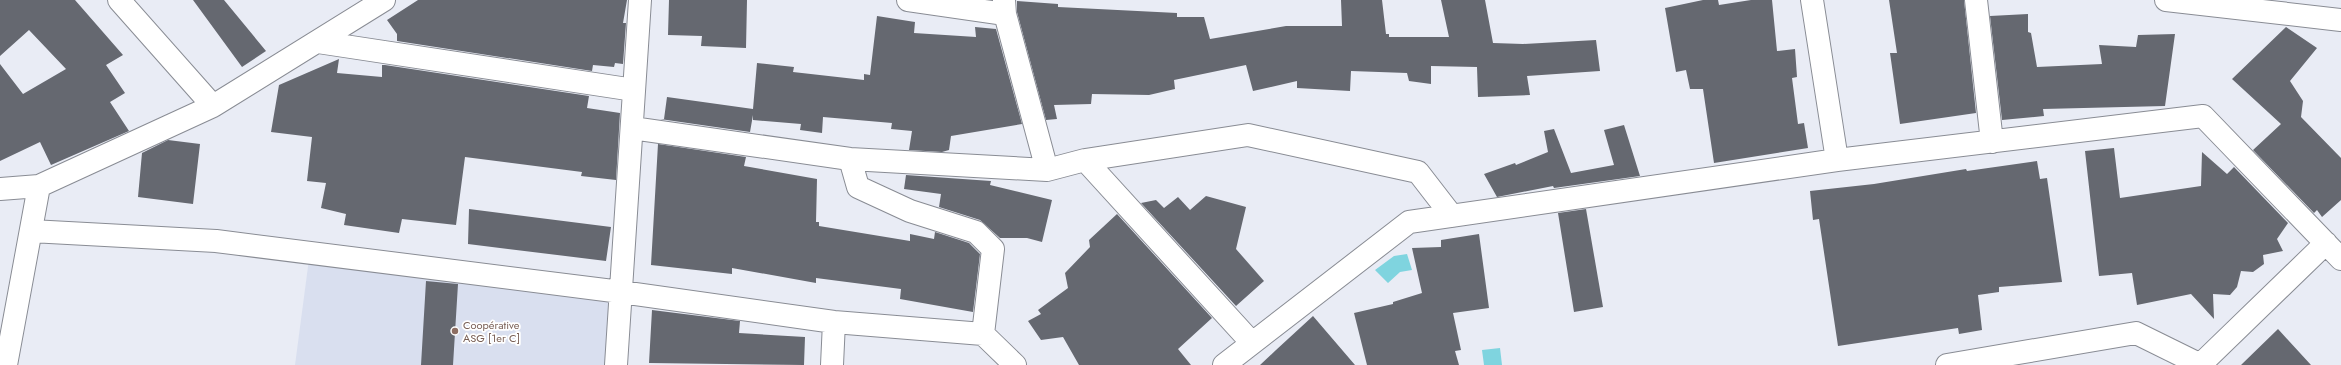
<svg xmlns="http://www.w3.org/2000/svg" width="2341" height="365" viewBox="0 0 2341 365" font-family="Jost,sans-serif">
<rect width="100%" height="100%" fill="#e9ecf5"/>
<!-- built -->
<path fill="#d9dfef" d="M 309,259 L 614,297 L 608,365 L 295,365 Z"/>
<!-- water -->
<path fill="#7fd4df" d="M 1407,254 L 1412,270 L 1400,272 L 1388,283 L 1375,270 L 1394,256 Z
M 1500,348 L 1502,365 L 1484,365 L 1482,350 Z"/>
<!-- building -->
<path fill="#656870" d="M 0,0 L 75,0 L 123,55 L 106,65 L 125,93 L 110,102 L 129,131 L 51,165 L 40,142 L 0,161 L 0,64 L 23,94 L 66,69 L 29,30 L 0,56 Z
M 193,0 L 224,0 L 266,51 L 242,67 Z
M 418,0 L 627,0 L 623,23 L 626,23 L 623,64 L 615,63 L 614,67 L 593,65 L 592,71 L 397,41 L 397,34 L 387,20 Z
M 669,0 L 747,0 L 746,48 L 701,46 L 702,36 L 668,35 Z
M 1341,0 L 1382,0 L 1386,34 L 1389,34 L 1389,37 L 1449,37 L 1441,0 L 1485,0 L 1493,43 L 1523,44 L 1596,40 L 1600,71 L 1527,76 L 1530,95 L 1478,97 L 1477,67 L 1431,66 L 1431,84 L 1409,81 L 1407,73 L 1351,71 L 1350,91 L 1297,88 L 1297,81 L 1253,91 L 1246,65 L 1174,80 L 1175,89 L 1149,95 L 1092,94 L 1091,104 L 1054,105 L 1057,119 L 1046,120 L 1017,12 L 1017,1 L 1058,4 L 1058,7 L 1177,13 L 1177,17 L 1204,17 L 1210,39 L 1286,26 L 1342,26 Z
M 1703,0 L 1718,0 L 1719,5 L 1751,0 L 1772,0 L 1777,51 L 1795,49 L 1797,77 L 1792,78 L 1798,124 L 1804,123 L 1808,148 L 1714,163 L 1703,89 L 1690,89 L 1686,70 L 1676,72 L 1665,8 Z
M 1889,0 L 1964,0 L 1976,113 L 1900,124 L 1890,53 L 1897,53 Z
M 2028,14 L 2028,32 L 2031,33 L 2037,67 L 2102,64 L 2099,45 L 2136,47 L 2138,35 L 2175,34 L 2165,106 L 2043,109 L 2044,116 L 2002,120 L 1990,16 Z
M 877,16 L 915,22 L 914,33 L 976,37 L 975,27 L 996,29 L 1022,124 L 951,136 L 949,150 L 942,152 L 909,150 L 912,131 L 891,129 L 892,123 L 823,117 L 822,133 L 800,130 L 801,124 L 753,120 L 753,115 L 750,132 L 660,119 L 664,119 L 667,97 L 753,109 L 757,63 L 794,67 L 793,72 L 864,80 L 864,74 L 870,75 Z
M 2286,27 L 2317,48 L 2290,81 L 2303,101 L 2301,117 L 2341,158 L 2341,200 L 2322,217 L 2317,210 L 2314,213 L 2253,150 L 2281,124 L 2232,79 Z
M 339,59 L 337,73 L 382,77 L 382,65 L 385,65 L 589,96 L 587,108 L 620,113 L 616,180 L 581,176 L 582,172 L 465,157 L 456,225 L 402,219 L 399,233 L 344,225 L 346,214 L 321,208 L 326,183 L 307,181 L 312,137 L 271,132 L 279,85 Z
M 1624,125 L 1640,176 L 1554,188 L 1553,186 L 1497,197 L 1484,174 L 1515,163 L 1516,165 L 1548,152 L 1544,131 L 1554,129 L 1571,173 L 1614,165 L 1604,130 Z
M 168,140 L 200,144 L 193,204 L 138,197 L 142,153 Z
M 658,144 L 746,157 L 744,166 L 817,179 L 816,222 L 819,222 L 819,226 L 910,241 L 910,234 L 934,239 L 935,232 L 969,243 L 980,254 L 973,312 L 900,299 L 901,289 L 816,278 L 816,283 L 732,268 L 732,274 L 651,265 Z
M 2114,148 L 2120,198 L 2201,186 L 2202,152 L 2227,174 L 2234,167 L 2288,223 L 2277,239 L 2283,251 L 2263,255 L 2264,264 L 2253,272 L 2241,271 L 2237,287 L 2230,295 L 2213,294 L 2214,319 L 2191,294 L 2137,305 L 2132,273 L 2099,276 L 2085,151 Z
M 2037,161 L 2040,179 L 2047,178 L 2062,282 L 1999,287 L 1999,292 L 1978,295 L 1982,330 L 1959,334 L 1958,328 L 1838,346 L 1819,219 L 1813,220 L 1810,191 L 1874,184 L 1966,169 L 1967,171 Z
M 906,175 L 991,181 L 990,185 L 1052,200 L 1042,242 L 1027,238 L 1000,238 L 980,220 L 939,207 L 941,194 L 904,189 Z
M 1206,196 L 1246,207 L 1236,249 L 1264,281 L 1236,306 L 1141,203 L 1156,200 L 1164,208 L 1178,197 L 1190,210 Z
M 469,209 L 611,227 L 606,261 L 468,244 Z
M 1586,209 L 1603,307 L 1574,312 L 1558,213 Z
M 1117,214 L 1212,318 L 1178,349 L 1191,365 L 1079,365 L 1063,337 L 1041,340 L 1028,321 L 1041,314 L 1038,310 L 1068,288 L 1065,273 L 1090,247 L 1089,240 Z
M 1479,234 L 1489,308 L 1453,313 L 1461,350 L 1455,351 L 1459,365 L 1367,365 L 1354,313 L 1393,304 L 1393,302 L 1422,293 L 1412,248 L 1441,247 L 1441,240 Z
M 426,281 L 458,284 L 453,365 L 421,365 Z
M 652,310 L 740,321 L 739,333 L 805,337 L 804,365 L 649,363 Z
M 1313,316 L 1355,365 L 1260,365 L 1276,350 Z
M 2278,329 L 2311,365 L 2241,365 Z"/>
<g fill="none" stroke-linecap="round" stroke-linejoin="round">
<!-- minor casing -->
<g stroke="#898c94" stroke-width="24">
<path id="minor" d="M 119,0 L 213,106
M 908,0 L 1005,14
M 1004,0 L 1005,14 L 1047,170
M 1812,0 L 1837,160
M 1976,0 L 1992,142
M 2166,0 L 2341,20
M 318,42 L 634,90
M 632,128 L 850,159 L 1047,170 L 1085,160 L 1248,135 L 1418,172 L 1452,216
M 850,159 L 858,187 L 910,211 L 976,232 L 993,249 L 983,334
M 1085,160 L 1252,343
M 0,189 L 39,186 L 213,106 L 384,0
M 31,231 L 216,241 L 621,292 L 834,322 L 983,334 L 1015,365
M 6,365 L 39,186
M 616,365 L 640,0
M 832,365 L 834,322
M 1224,365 L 1409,222 L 1837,160 L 2203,116 L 2341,259
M 1947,365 L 2136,333 L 2201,365
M 2200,365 L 2326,243"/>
</g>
<!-- minor -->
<use href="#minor" stroke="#fff" stroke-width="22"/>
</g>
<!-- markers -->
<circle fill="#8d6e63" stroke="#fff" stroke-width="1.5" cx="455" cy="331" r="4"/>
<g text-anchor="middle" stroke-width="3.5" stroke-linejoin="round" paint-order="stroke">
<!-- education labels -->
<g font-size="11" fill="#785e54" stroke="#fff" text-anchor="start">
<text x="463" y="329">Coopérative<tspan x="463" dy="13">ASG [1er C]</tspan></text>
</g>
</g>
</svg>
